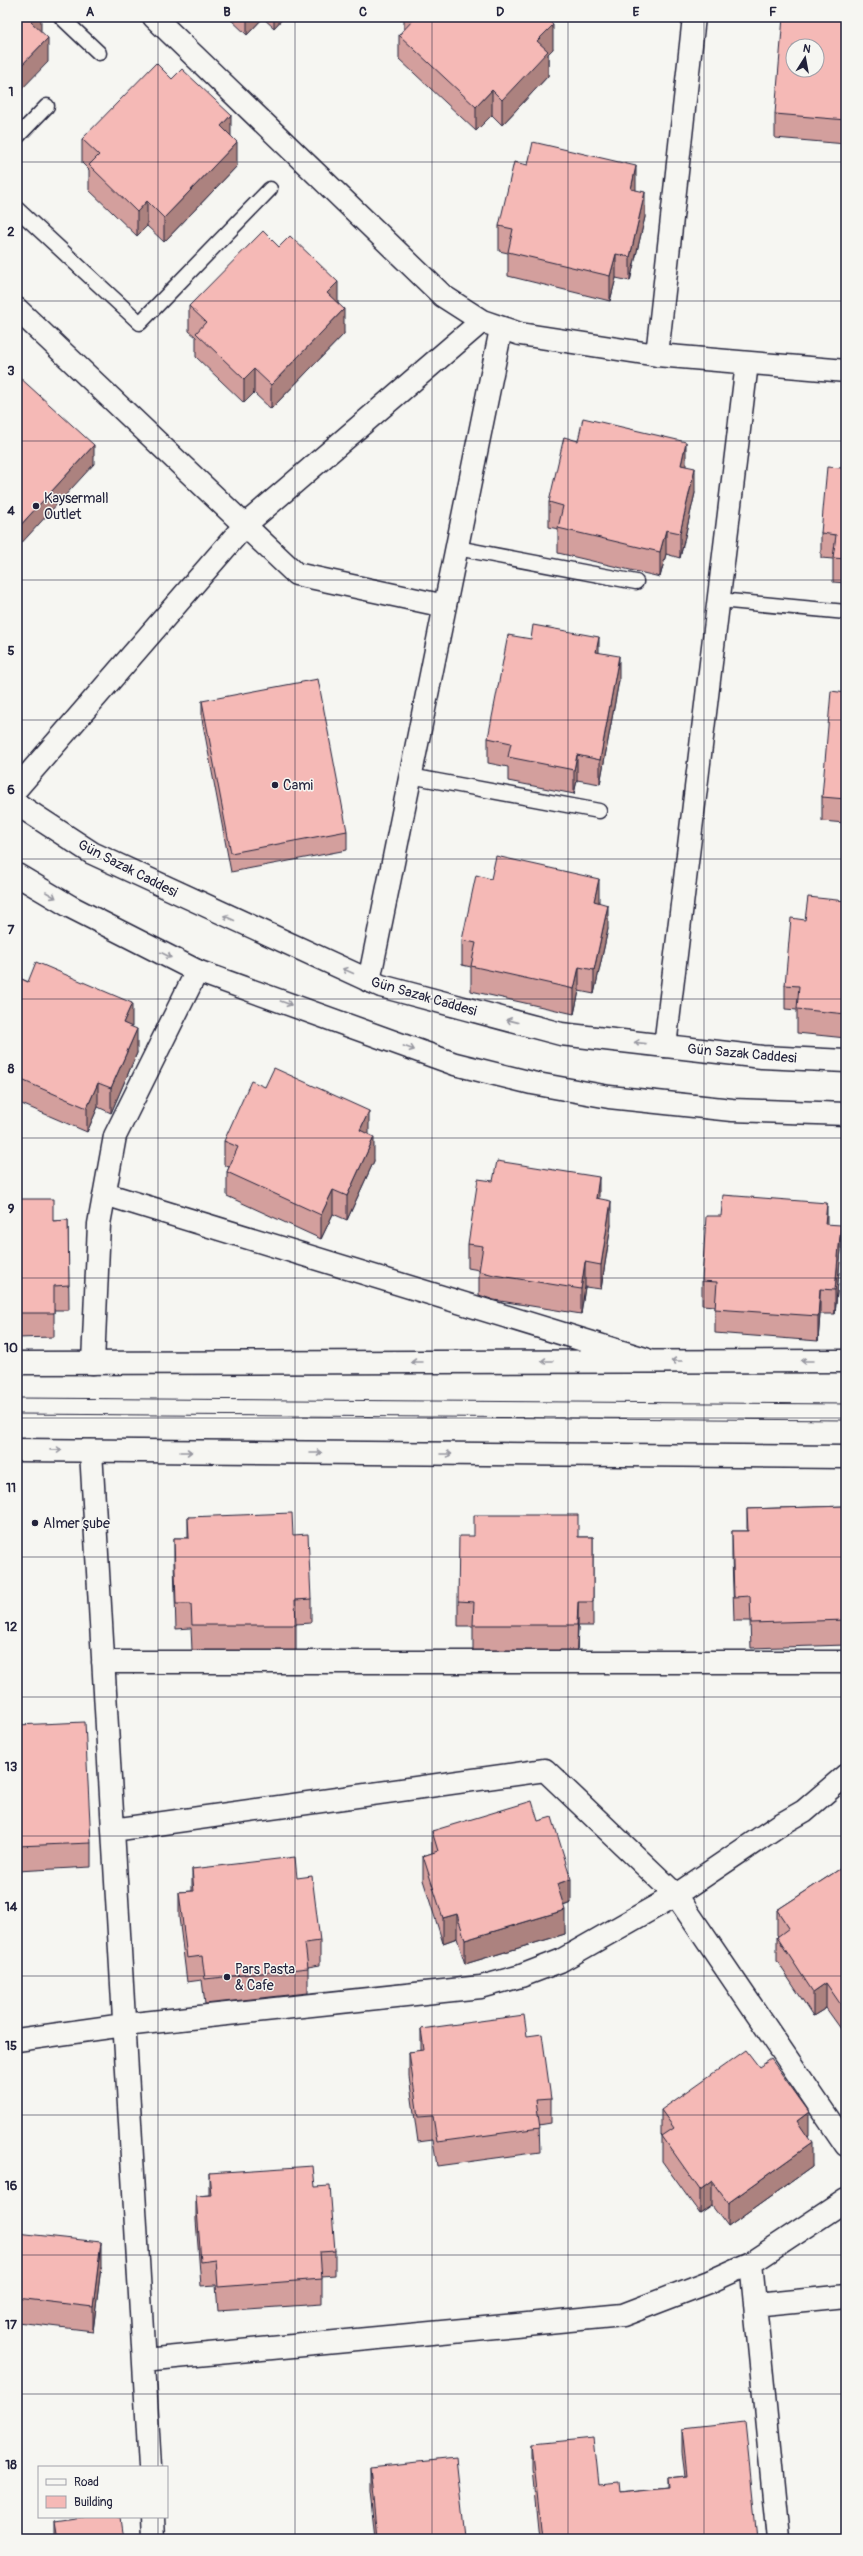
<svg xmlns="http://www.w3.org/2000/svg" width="863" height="2556" viewBox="0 0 863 2556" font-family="Pangolin,sans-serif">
<rect width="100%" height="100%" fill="#f6f6f2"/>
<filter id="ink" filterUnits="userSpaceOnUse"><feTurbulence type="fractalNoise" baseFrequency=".025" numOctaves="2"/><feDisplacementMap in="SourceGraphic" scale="8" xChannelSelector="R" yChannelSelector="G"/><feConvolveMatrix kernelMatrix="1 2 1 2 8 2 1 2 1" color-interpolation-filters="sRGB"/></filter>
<g filter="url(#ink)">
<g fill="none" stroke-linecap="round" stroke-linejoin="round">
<!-- service casing -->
<g stroke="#22223b" stroke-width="17">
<path id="service" d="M 61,17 L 99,53
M 17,137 L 47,106
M 17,209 L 140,323 L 270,189
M 457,548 L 636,582
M 719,600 L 846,612
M 410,776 L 599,811"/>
</g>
<!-- minor casing -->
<g stroke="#22223b" stroke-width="25">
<path id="minor" d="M 154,17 L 443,296 L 482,321 L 520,334 L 657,355 L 846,371
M 17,309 L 296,574 L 445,606
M 657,355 L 694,17
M 17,788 L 245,525 L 482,321
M 369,981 L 501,329
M 665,1046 L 747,363
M 105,1194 L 645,1359
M 93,1363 L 99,1224 L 115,1136 L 197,971
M 91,1451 L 150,2467
M 103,1662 L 846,1662
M 113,1830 L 545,1770 L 676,1895 L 846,2145
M 17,2040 L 124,2025 L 481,1987 L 521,1976 L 560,1961 L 676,1895 L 778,1826 L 804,1811 L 846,1775
M 751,2263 L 778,2539
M 755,2305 L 846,2296
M 144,2360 L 623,2315 L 709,2282 L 751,2263 L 846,2200
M 153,2517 L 154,2539"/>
</g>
<!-- tertiary casing -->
<g stroke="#22223b" stroke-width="25">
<path id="tertiary" d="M 17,804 L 92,853 L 381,986 L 561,1034 L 762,1057 L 846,1061
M 17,875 L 71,907 L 197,971 L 455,1064 L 532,1083 L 609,1097 L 732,1110 L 846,1114
M 17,1363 L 846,1361
M 17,1450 L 846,1457"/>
</g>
<!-- service -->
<use href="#service" stroke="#f6f6f2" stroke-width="14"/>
<!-- minor -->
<use href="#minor" stroke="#f6f6f2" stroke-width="22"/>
<!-- tertiary -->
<use href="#tertiary" stroke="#f6f6f2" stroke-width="22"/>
<!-- tram -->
<path stroke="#22223b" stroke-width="1" d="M 17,1398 L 846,1404
M 17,1414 L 846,1420"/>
</g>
<!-- wall -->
<path fill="#d39f9d" stroke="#22223b" d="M 228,17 L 284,17 L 274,28 L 263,18 L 247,35 Z
M 404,17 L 545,17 L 553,49 L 548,54 L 548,76 L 502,125 L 492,115 L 476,131 L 399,59 L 399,35 L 404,29 Z
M 846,17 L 846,144 L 775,138 L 775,114 Z
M 231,136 L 237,166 L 164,242 L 147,226 L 137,236 L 89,190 L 89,170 L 82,163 L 82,139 Z
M 636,190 L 645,217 L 630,281 L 616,278 L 610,301 L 508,276 L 508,253 L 499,251 L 499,226 Z
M 338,303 L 344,334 L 271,409 L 254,393 L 244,403 L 196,357 L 196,337 L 189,331 L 189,306 Z
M 846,445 L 846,583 L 833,582 L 833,559 L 821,558 L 821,533 L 842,468 Z
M 686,466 L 695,493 L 680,558 L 666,554 L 660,577 L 558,553 L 558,529 L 549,527 L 549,502 Z
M 599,653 L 619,680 L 600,784 L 577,780 L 574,794 L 508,781 L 508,767 L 488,763 L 488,738 Z
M 846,693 L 846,838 L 845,837 L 845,823 L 822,821 L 822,797 Z
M 202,701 L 347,831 L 347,850 L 231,872 L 202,719 Z
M 846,901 L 846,1038 L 797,1033 L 797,1010 L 785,1009 L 785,985 L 805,920 Z
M 599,903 L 608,929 L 594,994 L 579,991 L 574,1014 L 471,991 L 471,967 L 462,965 L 462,940 Z
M 17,977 L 132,1027 L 137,1053 L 111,1113 L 98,1107 L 87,1132 L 17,1102 Z
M 369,1135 L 374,1161 L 347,1220 L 333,1214 L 321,1239 L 227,1196 L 227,1172 L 229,1167 L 224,1165 L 224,1141 Z
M 17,1199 L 53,1221 L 68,1220 L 69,1310 L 54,1310 L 54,1337 L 17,1338 Z
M 599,1199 L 611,1225 L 601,1289 L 585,1287 L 581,1314 L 494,1300 L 479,1295 L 479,1270 L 468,1268 L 468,1244 Z
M 827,1224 L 841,1250 L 835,1314 L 820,1314 L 818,1341 L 715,1333 L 715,1306 L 702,1305 L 702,1281 Z
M 846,1506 L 846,1645 L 751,1648 L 750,1621 L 734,1621 L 732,1556 L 732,1531 L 747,1531 L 747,1509 Z
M 188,1517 L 293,1535 L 311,1599 L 311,1623 L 296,1624 L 296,1650 L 192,1650 L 191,1628 L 176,1629 L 174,1563 L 174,1538 L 188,1538 Z
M 578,1537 L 593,1537 L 593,1626 L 578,1626 L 577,1650 L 473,1650 L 473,1626 L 458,1626 L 458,1601 Z
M 17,1725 L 91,1843 L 91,1867 L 17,1871 Z
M 538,1821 L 571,1903 L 563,1906 L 565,1934 L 465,1964 L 457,1938 L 443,1943 L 423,1880 L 423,1856 L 432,1853 L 432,1831 Z
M 846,1865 L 846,2026 L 841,2029 L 826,2008 L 813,2016 L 777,1961 L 777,1937 L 778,1936 L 777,1935 L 777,1910 Z
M 192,1869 L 297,1878 L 320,1941 L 320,1965 L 308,1967 L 308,1993 L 205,2004 L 202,1980 L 187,1982 L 179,1917 L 179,1892 L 192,1891 Z
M 421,2029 L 527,2036 L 551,2099 L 551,2123 L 539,2125 L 540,2152 L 437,2166 L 433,2140 L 418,2142 L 409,2077 L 409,2052 L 421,2051 Z
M 661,2110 L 809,2136 L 808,2137 L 812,2167 L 728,2227 L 712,2206 L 700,2214 L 662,2161 L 662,2136 L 661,2135 Z
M 209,2173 L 315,2187 L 335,2251 L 335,2275 L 322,2276 L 322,2304 L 218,2311 L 216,2285 L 201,2286 L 196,2220 L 196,2196 L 209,2195 Z
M 17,2233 L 101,2267 L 93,2331 L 17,2322 Z
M 682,2429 L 757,2539 L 539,2539 L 532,2469 L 532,2444 L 599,2485 L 620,2493 L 668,2488 L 668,2478 L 685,2476 L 682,2453 Z
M 370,2467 L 465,2539 L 375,2539 L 370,2492 Z
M 55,2521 L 123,2539 L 55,2539 Z"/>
<!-- shaded-wall -->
<path fill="#ac827f" stroke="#22223b" d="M 36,17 L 41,17 L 41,36 L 31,22 Z
M 247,17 L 263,17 L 263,18 L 247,35 Z
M 274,17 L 284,17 L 274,28 Z
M 553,25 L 553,49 L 548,54 L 548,76 L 502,125 L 502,100 L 537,41 Z
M 48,38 L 48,62 L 17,94 L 17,70 Z
M 492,90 L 492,115 L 476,131 L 476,107 Z
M 231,115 L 231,140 L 221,126 Z
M 237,142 L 237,166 L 164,242 L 164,218 Z
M 636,166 L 636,191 L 631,189 Z
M 645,192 L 645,217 L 630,281 L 630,257 Z
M 147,201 L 147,226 L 137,236 L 137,212 Z
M 616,254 L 616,278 L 610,301 L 610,276 Z
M 338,282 L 338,307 L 327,293 Z
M 344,309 L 344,334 L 271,409 L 271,385 Z
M 254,369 L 254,393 L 244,403 L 244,379 Z
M 686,442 L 686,467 L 681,465 Z
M 94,445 L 94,464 L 17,548 L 17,529 Z
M 695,468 L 695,493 L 680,558 L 680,533 Z
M 666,530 L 666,554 L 660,577 L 660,552 Z
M 599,637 L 599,662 L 596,652 Z
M 619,656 L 619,680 L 600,784 L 600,760 Z
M 577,755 L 577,780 L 574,794 L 574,770 Z
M 599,879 L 599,903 L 594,901 Z
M 608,905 L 608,929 L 594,994 L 594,970 Z
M 579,967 L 579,991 L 574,1014 L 574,989 Z
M 132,1003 L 132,1028 L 123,1023 Z
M 137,1029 L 137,1053 L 111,1113 L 111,1088 Z
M 98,1083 L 98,1107 L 87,1132 L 87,1108 Z
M 369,1111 L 369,1136 L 360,1130 Z
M 374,1137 L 374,1161 L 347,1220 L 347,1196 Z
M 599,1177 L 599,1201 L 596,1198 Z
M 333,1190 L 333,1214 L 321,1239 L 321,1215 Z
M 611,1201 L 611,1225 L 601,1289 L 601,1265 Z
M 827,1203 L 827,1227 L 825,1224 Z
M 841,1225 L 841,1250 L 835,1314 L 835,1290 Z
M 585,1262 L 585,1287 L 581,1314 L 581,1289 Z
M 820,1289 L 820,1314 L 818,1341 L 818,1316 Z
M 578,1602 L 578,1626 L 577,1650 Z
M 571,1879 L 571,1903 L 557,1908 L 557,1884 Z
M 565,1910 L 565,1934 L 465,1964 L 465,1940 Z
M 457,1914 L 457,1938 L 443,1943 L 443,1918 Z
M 826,1983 L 826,2008 L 813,2016 L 813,1992 Z
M 846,2002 L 846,2026 L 841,2029 L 841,2005 Z
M 809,2112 L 809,2136 L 797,2145 L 797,2121 Z
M 812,2143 L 812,2167 L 728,2227 L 728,2203 Z
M 712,2181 L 712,2206 L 700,2214 L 700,2190 Z
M 101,2242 L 101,2267 L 93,2331 L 93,2307 Z"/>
<!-- building -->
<path fill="#f5b9b6" stroke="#22223b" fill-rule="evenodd" d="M 17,17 L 36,17 L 31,22 L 48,38 L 17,70 Z
M 413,17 L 545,17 L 553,25 L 537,41 L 548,51 L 502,100 L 492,90 L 476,107 L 399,35 L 415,18 Z
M 783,17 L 846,17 L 846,120 L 775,114 ZM 793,46 L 817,46 L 817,70 L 793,70 Z
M 156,63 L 172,79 L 182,69 L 231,115 L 221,126 L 237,142 L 164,218 L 147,201 L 137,212 L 89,165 L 99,155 L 82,139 Z
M 533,142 L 636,166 L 631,189 L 645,192 L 630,257 L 616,254 L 610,276 L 508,252 L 513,229 L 499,226 L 514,162 L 528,165 Z
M 263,231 L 279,247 L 290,236 L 338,282 L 327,293 L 344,309 L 271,385 L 254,369 L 244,379 L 196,333 L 206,322 L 189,306 Z
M 17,375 L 94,445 L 17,529 Z
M 583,418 L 686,442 L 681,465 L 695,468 L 680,533 L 666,530 L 660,552 L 558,528 L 563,506 L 549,502 L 564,437 L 578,441 Z
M 844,445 L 846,445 L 846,559 L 833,558 L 836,535 L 821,533 L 827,467 L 842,468 Z
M 533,625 L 599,637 L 596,652 L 619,656 L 600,760 L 577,755 L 574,770 L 508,757 L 511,743 L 488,738 L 508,635 L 531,639 Z
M 318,679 L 347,831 L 231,853 L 202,701 Z
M 831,691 L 846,693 L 846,813 L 845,813 L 846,799 L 822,797 Z
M 496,856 L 599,879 L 594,901 L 608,905 L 594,970 L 579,967 L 574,989 L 471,966 L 476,943 L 462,940 L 476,875 L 491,879 Z
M 808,897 L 846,901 L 846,1014 L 797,1009 L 799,986 L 785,985 L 791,918 L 805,920 Z
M 36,962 L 132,1003 L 123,1023 L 137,1029 L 111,1088 L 98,1083 L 87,1108 L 17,1078 L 17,977 L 28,982 Z
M 274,1068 L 369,1111 L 360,1130 L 374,1137 L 347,1196 L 333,1190 L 321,1215 L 227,1172 L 238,1147 L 224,1141 L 251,1081 L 265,1087 Z
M 497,1161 L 599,1177 L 596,1198 L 611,1201 L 601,1265 L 585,1262 L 581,1289 L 494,1275 L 479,1271 L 483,1246 L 468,1244 L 478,1179 L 493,1181 Z
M 723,1195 L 827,1203 L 825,1224 L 841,1225 L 835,1290 L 820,1289 L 818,1316 L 715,1309 L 717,1282 L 702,1281 L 706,1216 L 721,1216 Z
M 17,1199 L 53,1199 L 53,1221 L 68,1220 L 69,1285 L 54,1286 L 54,1313 L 17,1313 Z
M 846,1506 L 846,1620 L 751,1623 L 750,1596 L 734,1597 L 732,1531 L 748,1531 L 747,1509 Z
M 292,1513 L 293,1535 L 308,1534 L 311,1599 L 295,1600 L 296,1625 L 192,1625 L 191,1604 L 176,1604 L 174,1538 L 189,1538 L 188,1517 Z
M 474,1515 L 578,1515 L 578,1537 L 593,1537 L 593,1602 L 578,1602 L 577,1625 L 473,1625 L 474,1602 L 458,1601 L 459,1536 L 474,1536 Z
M 85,1722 L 91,1843 L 17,1846 L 17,1725 Z
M 532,1801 L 538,1821 L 552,1817 L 571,1879 L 557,1884 L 565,1910 L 465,1940 L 457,1914 L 443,1918 L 423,1856 L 438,1851 L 432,1831 Z
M 295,1857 L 297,1878 L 312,1876 L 320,1941 L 305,1943 L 308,1968 L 205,1979 L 202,1956 L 187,1958 L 179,1892 L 194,1891 L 192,1869 Z
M 846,1865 L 846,2002 L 841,2005 L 826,1983 L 813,1992 L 777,1937 L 789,1928 L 777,1910 Z
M 524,2015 L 527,2036 L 542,2034 L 551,2099 L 536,2100 L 540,2128 L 437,2142 L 433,2116 L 418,2117 L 409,2052 L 424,2050 L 421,2029 Z
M 746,2050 L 759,2067 L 771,2059 L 809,2112 L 797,2121 L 812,2143 L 728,2203 L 712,2181 L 700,2190 L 662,2136 L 674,2128 L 661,2110 Z
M 313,2166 L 315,2187 L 330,2186 L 335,2251 L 320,2252 L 322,2279 L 218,2287 L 216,2260 L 201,2262 L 196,2196 L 211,2195 L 209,2173 Z
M 17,2233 L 101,2242 L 93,2307 L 17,2298 Z
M 745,2422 L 757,2539 L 542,2539 L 532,2444 L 594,2438 L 599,2485 L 619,2483 L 620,2493 L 669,2488 L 668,2478 L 687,2476 L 682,2429 Z
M 456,2458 L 465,2539 L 377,2539 L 370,2467 Z
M 82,2517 L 120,2517 L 123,2539 L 58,2539 L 55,2521 Z"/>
<!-- one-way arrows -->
<defs><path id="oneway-shaft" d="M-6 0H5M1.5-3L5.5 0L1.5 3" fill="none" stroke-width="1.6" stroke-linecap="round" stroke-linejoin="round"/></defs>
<g stroke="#9797a0">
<use href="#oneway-shaft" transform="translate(51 895) rotate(30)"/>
<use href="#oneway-shaft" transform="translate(229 918) rotate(-156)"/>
<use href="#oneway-shaft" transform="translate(166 955) rotate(27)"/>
<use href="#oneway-shaft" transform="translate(348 971) rotate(-156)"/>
<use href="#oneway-shaft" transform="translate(286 1003) rotate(20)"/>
<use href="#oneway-shaft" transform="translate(512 1021) rotate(-165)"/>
<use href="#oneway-shaft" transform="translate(640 1043) rotate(-174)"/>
<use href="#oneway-shaft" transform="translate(409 1048) rotate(20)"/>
<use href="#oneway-shaft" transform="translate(547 1361) rotate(180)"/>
<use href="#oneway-shaft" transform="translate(677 1361) rotate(180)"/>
<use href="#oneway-shaft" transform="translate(807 1361) rotate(180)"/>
<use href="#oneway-shaft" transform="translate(417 1362) rotate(180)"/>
<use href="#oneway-shaft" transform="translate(56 1450) rotate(1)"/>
<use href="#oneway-shaft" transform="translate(186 1452)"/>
<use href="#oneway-shaft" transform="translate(316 1453)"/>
<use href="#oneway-shaft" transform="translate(446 1454)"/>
</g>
</g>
<!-- grid -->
<path fill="none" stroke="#22223b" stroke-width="1" stroke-opacity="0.55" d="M 158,17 L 158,2467M 295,17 L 295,2539M 432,17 L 432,2539M 568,17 L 568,2539M 704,17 L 704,2539M 17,162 L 846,162M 17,301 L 846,301M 17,441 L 846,441M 17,580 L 846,580M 17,720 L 846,720M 17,859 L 846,859M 17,999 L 846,999M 17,1138 L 846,1138M 17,1278 L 846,1278M 17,1418 L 846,1418M 17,1557 L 846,1557M 17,1697 L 846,1697M 17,1836 L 846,1836M 17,1976 L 846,1976M 17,2115 L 846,2115M 17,2255 L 846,2255M 17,2394 L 846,2394M 158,2517 L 158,2539"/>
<!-- markers -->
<g fill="#22223b" stroke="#f6f6f2" stroke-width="1.5">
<circle cx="36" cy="506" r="4"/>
<circle cx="275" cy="785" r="4"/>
<circle cx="35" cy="1523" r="4"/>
<circle cx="227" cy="1977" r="4"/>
</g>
<g text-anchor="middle" stroke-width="3" stroke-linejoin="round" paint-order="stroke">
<!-- poi labels -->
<g font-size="14" fill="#22223b" stroke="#f6f6f2" text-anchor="start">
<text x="44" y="503">Kaysermall<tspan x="44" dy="16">Outlet</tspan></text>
<text x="283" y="790">Cami</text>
<text x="43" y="1528">Almer şube</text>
<text x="235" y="1974">Pars Pasta<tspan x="235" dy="16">&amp; Cafe</tspan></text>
</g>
<!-- street labels -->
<g font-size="14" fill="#22223b" stroke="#f6f6f2">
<text transform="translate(128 868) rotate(27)" y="5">Gün Sazak Caddesi</text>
<text transform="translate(424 996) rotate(16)" y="5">Gün Sazak Caddesi</text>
<text transform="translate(742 1053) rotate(5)" y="5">Gün Sazak Caddesi</text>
</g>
</g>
<!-- margin -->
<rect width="863" height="2556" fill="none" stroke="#f6f6f2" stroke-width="44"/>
<!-- legend -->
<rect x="38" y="2466" width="130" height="52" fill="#f6f6f2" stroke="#a1a1a9"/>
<rect x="46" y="2479" width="20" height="6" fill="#f6f6f2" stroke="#a1a1a9"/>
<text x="74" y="2486" font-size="12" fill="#22223b">Road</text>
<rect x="46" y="2496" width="20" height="12" fill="#f5b9b6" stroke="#a1a1a9"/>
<text x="74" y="2506" font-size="12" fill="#22223b">Building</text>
<!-- north arrow -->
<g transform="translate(805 58) rotate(11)"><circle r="19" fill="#f6f6f2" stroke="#a1a1a9"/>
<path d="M0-3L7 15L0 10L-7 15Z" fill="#22223b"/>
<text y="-6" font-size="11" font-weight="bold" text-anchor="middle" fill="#22223b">N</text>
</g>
<rect x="22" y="22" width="819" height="2512" fill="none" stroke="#22223b" stroke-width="1.5"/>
<g font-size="13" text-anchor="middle" font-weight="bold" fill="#22223b">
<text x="90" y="16">A</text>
<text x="227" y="16">B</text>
<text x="363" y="16">C</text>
<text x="500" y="16">D</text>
<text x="636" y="16">E</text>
<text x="773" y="16">F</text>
<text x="11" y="96">1</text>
<text x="11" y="236">2</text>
<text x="11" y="375">3</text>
<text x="11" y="515">4</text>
<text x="11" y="655">5</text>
<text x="11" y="794">6</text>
<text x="11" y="934">7</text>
<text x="11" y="1073">8</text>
<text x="11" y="1213">9</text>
<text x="11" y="1352">10</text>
<text x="11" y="1492">11</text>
<text x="11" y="1631">12</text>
<text x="11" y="1771">13</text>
<text x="11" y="1911">14</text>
<text x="11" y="2050">15</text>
<text x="11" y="2190">16</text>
<text x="11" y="2329">17</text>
<text x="11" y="2469">18</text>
</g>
</svg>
